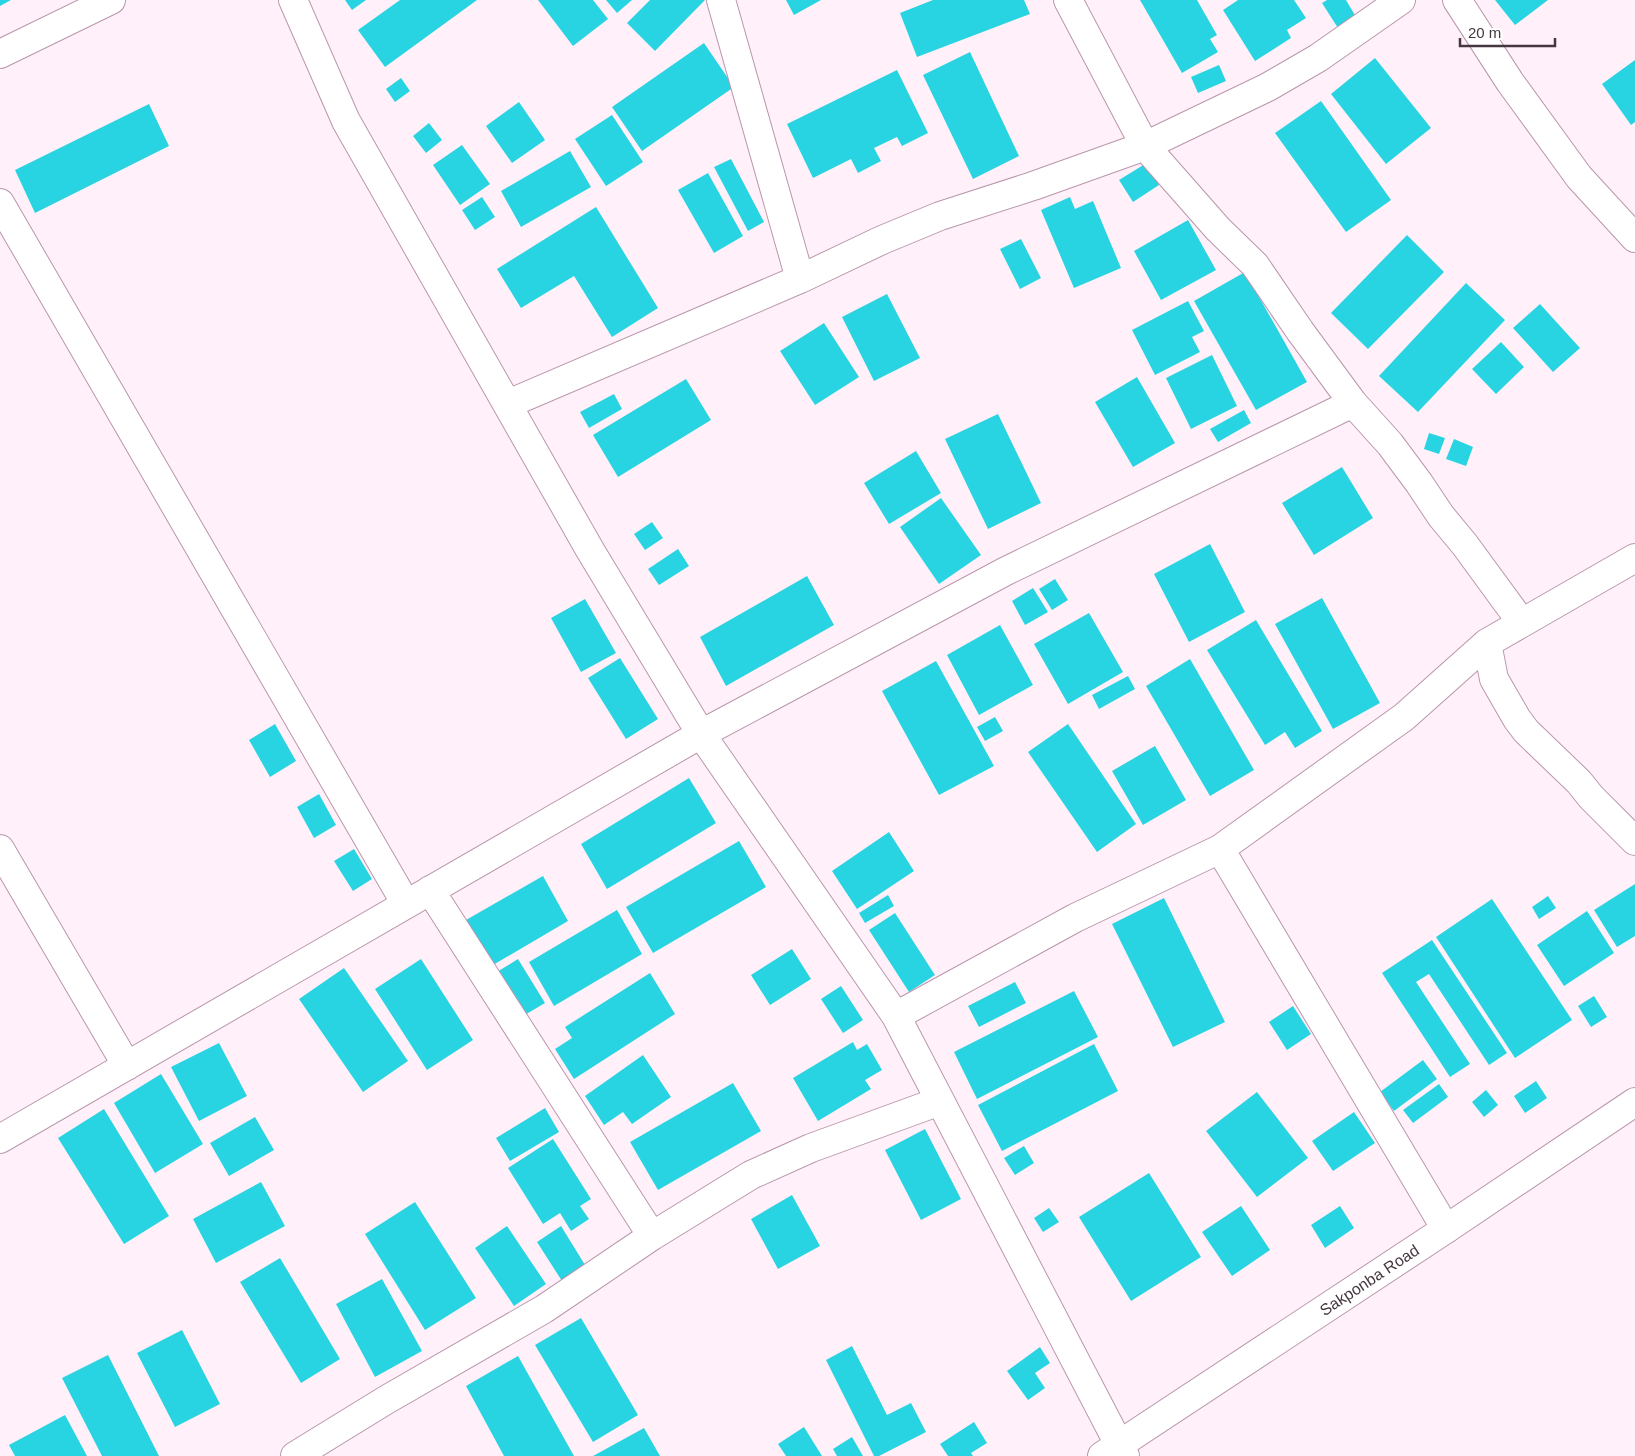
<svg xmlns="http://www.w3.org/2000/svg" width="1635" height="1456" viewBox="0 0 1635 1456" font-family="Arial,sans-serif">
<rect width="100%" height="100%" fill="#fff0f9"/>
<!-- building -->
<path fill="#29d4e2" d="M 0,0 L 11,0 L 0,6 Z
M 345,0 L 366,0 L 352,10 Z
M 400,0 L 477,0 L 385,67 L 358,30 Z
M 538,0 L 593,0 L 608,19 L 573,46 Z
M 606,0 L 632,0 L 617,13 Z
M 650,0 L 705,0 L 655,51 L 627,23 Z
M 786,0 L 821,0 L 794,15 Z
M 933,0 L 1024,0 L 1030,14 L 917,57 L 900,13 Z
M 1140,0 L 1197,0 L 1217,35 L 1210,39 L 1218,52 L 1182,73 Z
M 1238,0 L 1294,0 L 1306,18 L 1287,30 L 1291,38 L 1255,61 L 1223,10 Z
M 1327,0 L 1346,0 L 1356,17 L 1338,28 L 1322,3 Z
M 1495,0 L 1548,0 L 1515,25 Z
M 704,43 L 734,87 L 642,151 L 612,107 Z
M 970,52 L 1019,156 L 973,179 L 923,75 Z
M 1375,58 L 1431,128 L 1386,164 L 1331,94 Z
M 1635,60 L 1635,122 L 1631,125 L 1602,84 Z
M 1219,65 L 1226,81 L 1198,93 L 1191,77 Z
M 897,70 L 928,133 L 902,146 L 897,137 L 874,148 L 881,161 L 858,173 L 851,159 L 813,178 L 787,124 Z
M 401,78 L 410,91 L 395,102 L 386,89 Z
M 1321,101 L 1391,200 L 1346,232 L 1275,133 Z
M 519,102 L 545,140 L 512,163 L 486,126 Z
M 149,104 L 169,146 L 35,213 L 15,170 Z
M 612,115 L 643,162 L 606,186 L 575,139 Z
M 429,123 L 442,140 L 426,153 L 413,136 Z
M 462,145 L 490,184 L 460,205 L 433,165 Z
M 570,151 L 591,187 L 521,227 L 501,191 Z
M 731,159 L 764,222 L 748,231 L 714,167 Z
M 1145,164 L 1159,185 L 1133,202 L 1119,180 Z
M 708,173 L 743,236 L 714,253 L 678,190 Z
M 482,197 L 495,217 L 475,230 L 462,210 Z
M 1070,197 L 1075,209 L 1093,201 L 1121,268 L 1074,288 L 1041,210 Z
M 596,207 L 658,308 L 612,337 L 574,276 L 521,308 L 497,269 Z
M 1188,220 L 1216,270 L 1161,300 L 1134,251 Z
M 1407,235 L 1444,272 L 1368,349 L 1331,313 Z
M 1021,239 L 1041,278 L 1020,289 L 1000,249 Z
M 1245,272 L 1307,382 L 1256,410 L 1194,301 Z
M 1466,283 L 1505,320 L 1418,412 L 1379,376 Z
M 887,294 L 920,358 L 874,381 L 842,317 Z
M 1188,301 L 1204,331 L 1192,337 L 1200,352 L 1155,375 L 1132,330 Z
M 1540,304 L 1580,348 L 1553,372 L 1513,328 Z
M 824,323 L 859,377 L 815,405 L 780,351 Z
M 1501,342 L 1524,367 L 1496,394 L 1472,369 Z
M 1212,355 L 1237,406 L 1191,429 L 1166,378 Z
M 1137,377 L 1175,443 L 1133,467 L 1095,402 Z
M 686,379 L 711,420 L 618,477 L 593,435 Z
M 614,394 L 622,409 L 589,428 L 580,412 Z
M 1244,410 L 1251,423 L 1218,442 L 1210,429 Z
M 998,414 L 1041,503 L 988,529 L 945,439 Z
M 1429,433 L 1445,438 L 1439,454 L 1424,449 Z
M 1454,439 L 1473,447 L 1466,466 L 1446,459 Z
M 916,451 L 941,493 L 889,524 L 864,483 Z
M 1342,467 L 1373,518 L 1314,555 L 1282,503 Z
M 941,498 L 981,555 L 939,584 L 900,527 Z
M 652,522 L 663,538 L 645,550 L 634,534 Z
M 1210,544 L 1245,612 L 1189,642 L 1154,574 Z
M 678,549 L 689,566 L 659,585 L 648,569 Z
M 807,576 L 834,625 L 726,686 L 700,637 Z
M 1055,579 L 1068,600 L 1052,610 L 1039,589 Z
M 1033,588 L 1048,612 L 1025,625 L 1012,601 Z
M 1322,598 L 1380,703 L 1333,729 L 1275,624 Z
M 585,599 L 616,653 L 581,672 L 551,618 Z
M 1089,613 L 1123,672 L 1068,704 L 1034,644 Z
M 1256,620 L 1322,731 L 1295,748 L 1285,732 L 1265,745 L 1207,650 Z
M 1000,625 L 1033,685 L 979,715 L 947,655 Z
M 620,658 L 658,719 L 626,739 L 588,678 Z
M 1190,659 L 1254,770 L 1210,796 L 1146,686 Z
M 936,661 L 994,766 L 939,795 L 882,691 Z
M 1128,676 L 1135,689 L 1099,709 L 1092,695 Z
M 995,717 L 1003,731 L 985,741 L 977,727 Z
M 275,724 L 296,761 L 270,777 L 249,740 Z
M 1068,724 L 1136,824 L 1097,852 L 1028,752 Z
M 1155,746 L 1186,800 L 1143,825 L 1112,771 Z
M 689,778 L 716,823 L 607,889 L 581,844 Z
M 319,794 L 336,825 L 314,838 L 297,807 Z
M 889,832 L 914,871 L 857,909 L 832,871 Z
M 739,841 L 766,887 L 653,953 L 626,907 Z
M 354,849 L 372,879 L 353,891 L 334,861 Z
M 543,876 L 568,921 L 493,965 L 466,920 Z
M 1635,884 L 1635,936 L 1617,947 L 1594,910 Z
M 888,895 L 894,906 L 865,923 L 859,913 Z
M 1548,896 L 1556,908 L 1539,919 L 1532,907 Z
M 1164,898 L 1225,1022 L 1173,1047 L 1112,924 Z
M 1492,899 L 1572,1020 L 1515,1058 L 1436,937 Z
M 617,910 L 642,954 L 554,1006 L 529,962 Z
M 1587,911 L 1614,953 L 1564,986 L 1537,945 Z
M 895,913 L 935,975 L 909,992 L 869,930 Z
M 1432,940 L 1507,1053 L 1489,1065 L 1429,974 L 1416,982 L 1470,1064 L 1450,1077 L 1382,973 Z
M 792,949 L 811,979 L 770,1005 L 751,975 Z
M 421,959 L 473,1040 L 427,1070 L 375,989 Z
M 518,959 L 545,1003 L 523,1016 L 497,972 Z
M 344,968 L 408,1061 L 363,1092 L 299,999 Z
M 650,973 L 675,1014 L 574,1079 L 555,1049 L 572,1038 L 565,1027 Z
M 1015,982 L 1026,1003 L 979,1027 L 968,1006 Z
M 841,986 L 863,1020 L 843,1033 L 821,999 Z
M 1074,991 L 1098,1037 L 977,1099 L 954,1052 Z
M 1594,996 L 1607,1017 L 1591,1027 L 1578,1006 Z
M 1293,1006 L 1311,1034 L 1287,1050 L 1269,1022 Z
M 853,1042 L 857,1050 L 867,1044 L 882,1070 L 865,1080 L 871,1089 L 818,1121 L 793,1078 Z
M 219,1043 L 247,1096 L 199,1121 L 171,1067 Z
M 1094,1044 L 1118,1091 L 1002,1151 L 978,1105 Z
M 643,1055 L 671,1097 L 632,1124 L 623,1112 L 604,1125 L 585,1096 Z
M 1423,1060 L 1437,1079 L 1394,1111 L 1380,1092 Z
M 161,1074 L 203,1144 L 155,1173 L 114,1103 Z
M 1536,1081 L 1547,1098 L 1525,1113 L 1514,1096 Z
M 733,1083 L 761,1131 L 658,1190 L 630,1142 Z
M 1439,1084 L 1448,1097 L 1413,1123 L 1403,1110 Z
M 1486,1090 L 1498,1105 L 1484,1117 L 1472,1102 Z
M 1257,1092 L 1308,1158 L 1257,1197 L 1206,1131 Z
M 545,1108 L 559,1132 L 510,1161 L 496,1138 Z
M 104,1109 L 169,1216 L 124,1244 L 58,1138 Z
M 1354,1112 L 1375,1143 L 1333,1171 L 1312,1141 Z
M 255,1117 L 274,1150 L 229,1176 L 210,1143 Z
M 925,1129 L 961,1199 L 921,1220 L 885,1150 Z
M 553,1139 L 591,1199 L 580,1206 L 589,1219 L 571,1231 L 560,1213 L 543,1224 L 508,1168 Z
M 1024,1146 L 1034,1163 L 1015,1175 L 1004,1158 Z
M 1149,1173 L 1201,1257 L 1131,1301 L 1079,1217 Z
M 261,1182 L 285,1226 L 216,1263 L 193,1219 Z
M 792,1195 L 820,1246 L 778,1269 L 751,1219 Z
M 415,1202 L 476,1298 L 425,1330 L 365,1234 Z
M 1241,1206 L 1270,1250 L 1232,1276 L 1202,1232 Z
M 1340,1206 L 1354,1228 L 1325,1248 L 1311,1225 Z
M 1049,1208 L 1059,1222 L 1043,1232 L 1034,1218 Z
M 507,1226 L 546,1284 L 514,1306 L 475,1248 Z
M 561,1226 L 585,1265 L 562,1281 L 537,1242 Z
M 280,1258 L 340,1359 L 301,1383 L 240,1282 Z
M 382,1279 L 422,1351 L 375,1377 L 336,1304 Z
M 581,1318 L 638,1415 L 593,1442 L 535,1345 Z
M 182,1330 L 220,1404 L 175,1427 L 137,1353 Z
M 852,1346 L 887,1415 L 911,1403 L 926,1432 L 879,1456 L 874,1456 L 826,1360 Z
M 1040,1347 L 1050,1363 L 1035,1373 L 1045,1388 L 1028,1400 L 1007,1371 Z
M 108,1355 L 159,1456 L 102,1456 L 62,1378 Z
M 518,1356 L 574,1456 L 504,1456 L 466,1386 Z
M 65,1415 L 87,1456 L 15,1456 L 9,1445 Z
M 974,1422 L 987,1443 L 971,1453 L 973,1456 L 948,1456 L 940,1444 Z
M 804,1427 L 822,1456 L 786,1456 L 778,1444 Z
M 644,1428 L 660,1456 L 593,1456 Z
M 852,1437 L 863,1456 L 837,1456 L 833,1449 Z"/>
<g fill="none" stroke-linecap="round" stroke-linejoin="round">
<!-- minor casing -->
<g stroke="#b997ac" stroke-width="30">
<path id="minor" d="M 293,0 L 346,121 L 590,550 L 701,734 L 896,1016 L 1125,1456
M 721,0 L 800,279
M 1068,0 L 1145,146 L 1218,229 L 1255,265 L 1300,331 L 1353,403 L 1390,444 L 1419,483 L 1441,516 L 1465,545 L 1522,623
M 1457,0 L 1510,82 L 1579,177 L 1635,238
M 0,54 L 111,0
M 0,203 L 406,904
M 508,404 L 800,279 L 882,240 L 940,216 L 1033,186 L 1145,146 L 1268,87 L 1318,58 L 1401,0
M 1487,643 L 1494,679 L 1517,719 L 1526,731 L 1579,782 L 1591,797 L 1635,841
M 0,849 L 127,1066
M 1220,849 L 1446,1229
M 430,890 L 652,1236
M 896,1016 L 1075,918 L 1220,849 L 1404,717 L 1487,643 L 1635,558
M 0,1139 L 701,734 L 1006,571 L 1353,403
M 295,1456 L 386,1400 L 544,1309 L 652,1236 L 751,1175 L 811,1148 L 940,1101"/>
</g>
<!-- major casing -->
<g stroke="#b997ac" stroke-width="30">
<g id="major">
<path id="s1" d="M 1102,1456 L 1446,1229 L 1635,1102"/>
</g>
</g>
<!-- minor -->
<use href="#minor" stroke="#fff" stroke-width="28"/>
<!-- major -->
<use href="#major" stroke="#fff" stroke-width="28"/>
</g>
<g text-anchor="middle" stroke-width="4" stroke-linejoin="round" paint-order="stroke">
<!-- street labels -->
<g font-size="16" fill="#453740" stroke="#fff">
<text dy="6" stroke="none"><textPath href="#s1" startOffset="320">Sakponba Road</textPath></text>
</g>
</g>
<!-- scale -->
<path d="M1460 38v8h95v-8" fill="none" stroke="#453740" stroke-width="2.5"/>
<text x="1468" y="38" font-size="15" fill="#453740" stroke="#ffffff" stroke-width="4" paint-order="stroke">20 m</text>
</svg>
